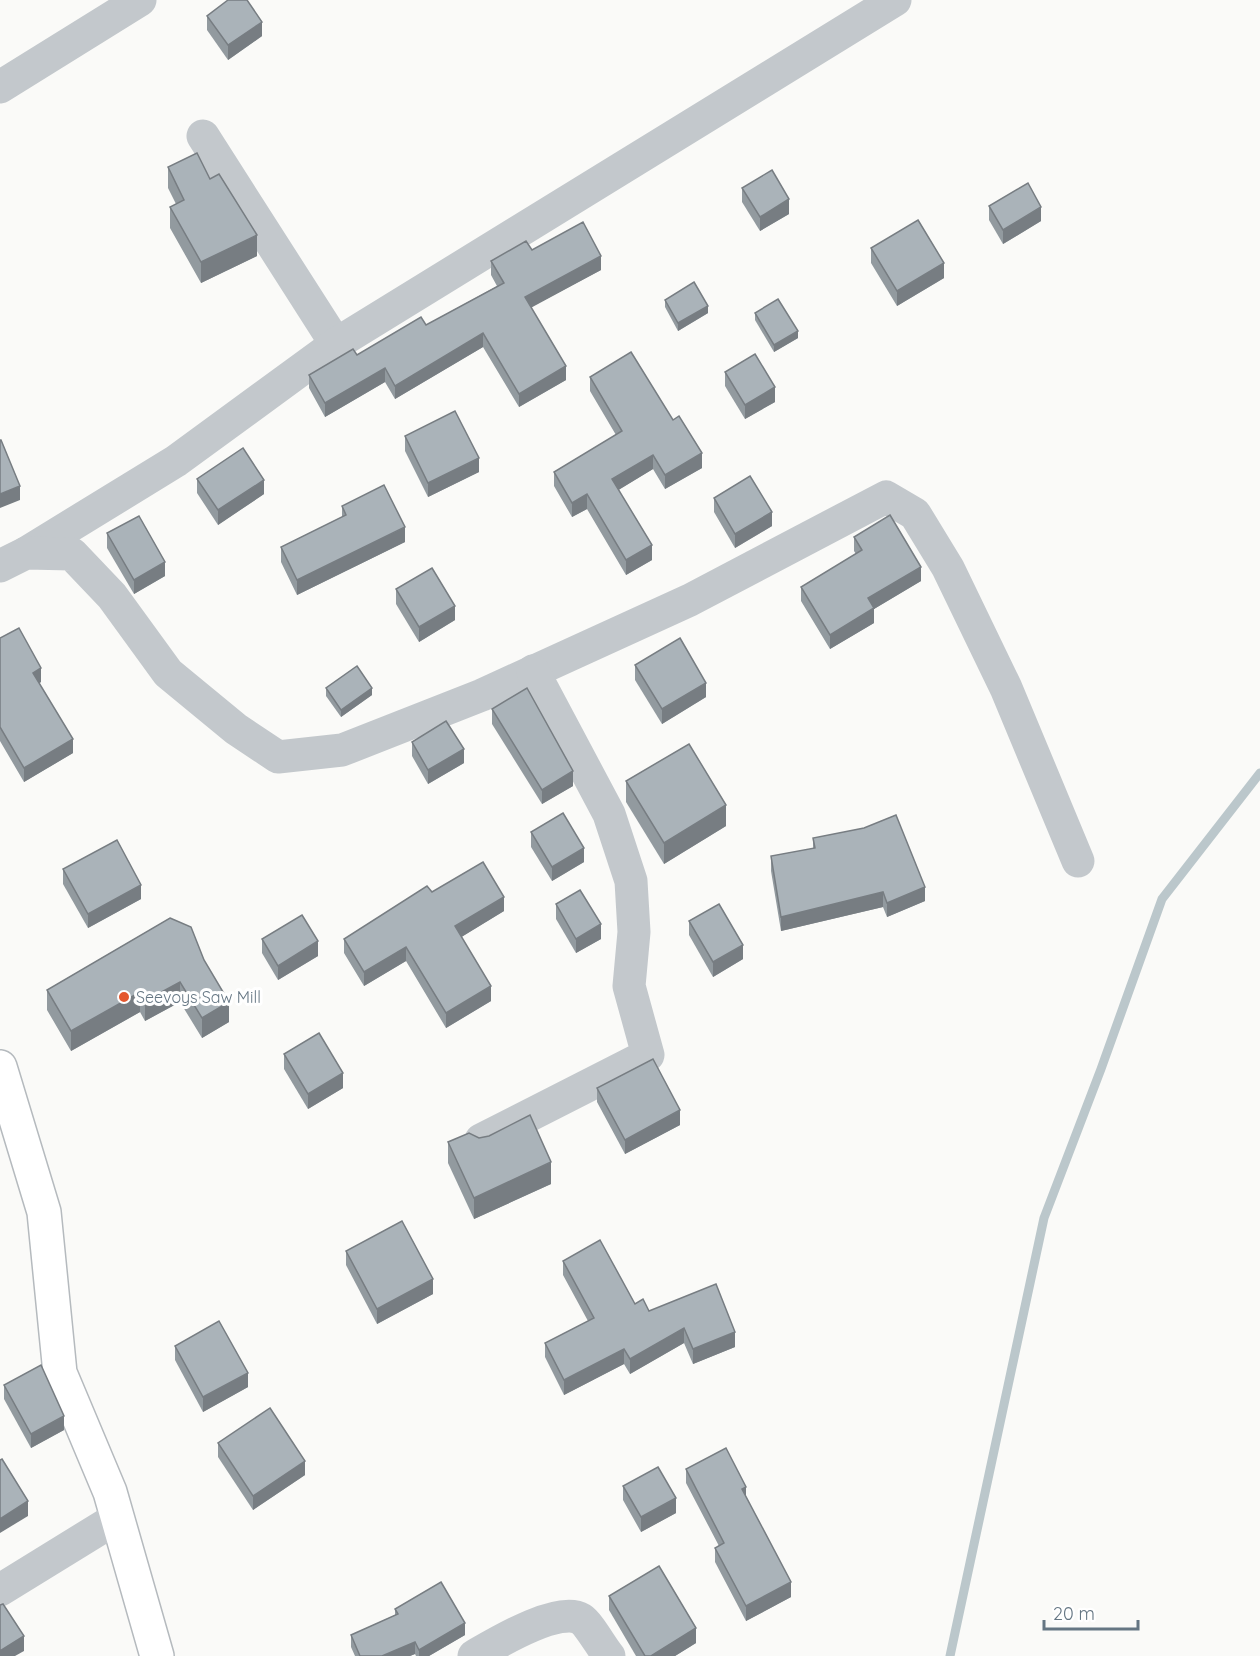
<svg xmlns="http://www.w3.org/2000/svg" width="1260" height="1656" font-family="Quicksand,sans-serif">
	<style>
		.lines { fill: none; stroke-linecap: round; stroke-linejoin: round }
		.stream { stroke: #bbc7cb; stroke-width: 9 }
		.major-casing { stroke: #b5babe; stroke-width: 36 }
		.minor { stroke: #c3c8cc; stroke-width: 33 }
		.major { stroke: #fff; stroke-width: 33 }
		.wall { fill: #929a9f }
		.shaded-wall { fill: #777d82 }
		.building { fill: #aab3b9; stroke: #777d82; stroke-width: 1.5 }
		.poi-dot { fill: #e4572e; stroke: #fff; stroke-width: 2 }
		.labels { text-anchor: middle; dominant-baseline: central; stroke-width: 6; stroke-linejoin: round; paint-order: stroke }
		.poi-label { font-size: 16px; fill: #657683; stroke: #fff; text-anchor: start }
	</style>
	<rect width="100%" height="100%" fill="#fafaf8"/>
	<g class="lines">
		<polyline class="stream" points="950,1656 1044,1218 1101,1069 1162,899 1260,773"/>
		<defs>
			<polyline id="major" points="0,1067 44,1212 60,1373 110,1492 157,1656"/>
		</defs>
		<use href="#major" class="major-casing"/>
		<g class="minor">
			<polyline points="0,87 140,0"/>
			<polyline points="203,136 336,344"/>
			<polyline points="26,553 176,461 336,344 895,0"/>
			<polyline points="0,566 26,553 72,554 112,596 168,673 236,729 278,757 342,750 482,695 690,600 886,497 915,514 948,568 1006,688 1078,861"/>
			<polyline points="481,1140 648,1055 629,986 634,932 631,881 609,814 533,671"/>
			<polyline points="0,1590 117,1518"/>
			<path d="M474,1656C495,1644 559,1605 581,1619C589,1624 602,1648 609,1656"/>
		</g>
		<use href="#major" class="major"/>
	</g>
	<g class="wall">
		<polygon points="207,16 262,36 228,60 207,30"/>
		<polygon points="168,167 210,179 257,256 201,283 170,228 170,207 176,204 168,188"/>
		<polygon points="742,188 789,214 760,231 742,202"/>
		<polygon points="989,206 1041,221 1003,244 989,220"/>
		<polygon points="871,248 944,278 897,306 871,263"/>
		<polygon points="532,250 601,270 531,307 566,380 519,407 483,347 395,399 385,382 325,417 309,388 309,375 426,325 497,286 491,275 491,261"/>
		<polygon points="665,300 708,313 678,331 665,307"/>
		<polygon points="755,313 798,338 774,352 755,320"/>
		<polygon points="725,372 775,402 745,419 725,386"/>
		<polygon points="590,377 702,468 665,489 653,469 618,490 652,560 626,575 587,509 572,517 554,486 554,472 616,435 590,391"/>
		<polygon points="405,436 479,472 428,497 405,451"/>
		<polygon points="197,479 264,494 218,525 197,493"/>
		<polygon points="714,498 772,526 735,548 714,512"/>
		<polygon points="342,506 405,542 297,595 281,562 281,547 342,517"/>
		<polygon points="107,533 165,576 134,594 107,548"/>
		<polygon points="854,537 921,581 874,609 874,623 830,649 801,601 801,587 856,554 854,551"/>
		<polygon points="396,589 455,620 419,642 396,604"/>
		<polygon points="0,638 41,682 39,683 73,753 24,782 0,741"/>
		<polygon points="635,665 706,697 662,724 635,680"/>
		<polygon points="326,688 372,695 341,717 326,696"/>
		<polygon points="492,709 573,786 542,804 492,724"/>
		<polygon points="412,742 464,763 428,784 412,756"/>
		<polygon points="626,781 726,826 664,864 626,802"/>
		<polygon points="531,832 584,862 552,881 531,847"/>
		<polygon points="813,838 925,901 887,917 883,907 781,931 771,871 771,856 813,849"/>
		<polygon points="63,869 141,899 88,928 63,884"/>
		<polygon points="432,892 504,911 461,937 491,1001 446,1028 406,961 364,986 344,953 344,939"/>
		<polygon points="556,904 601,939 576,953 556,919"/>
		<polygon points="170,918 229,1022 202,1038 180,1002 145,1021 140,1012 71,1051 47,1010 47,990"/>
		<polygon points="689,921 743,959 713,977 689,935"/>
		<polygon points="262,939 318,956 278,980 262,953"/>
		<polygon points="284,1054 343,1088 308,1109 284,1069"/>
		<polygon points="597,1088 680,1125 625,1154 597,1102"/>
		<polygon points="448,1142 551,1184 474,1219 448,1163"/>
		<polygon points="346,1251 433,1294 377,1324 346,1265"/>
		<polygon points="563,1261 635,1304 649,1311 735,1347 693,1364 684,1343 630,1374 624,1364 564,1395 545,1357 545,1343 588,1321 563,1275"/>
		<polygon points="175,1346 248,1387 203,1412 175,1360"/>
		<polygon points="4,1385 64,1430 31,1448 4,1399"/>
		<polygon points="218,1443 305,1475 253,1510 218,1457"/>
		<polygon points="686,1469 746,1497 791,1597 746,1621 715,1562 715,1548 719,1546 686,1483"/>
		<polygon points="623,1486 676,1513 641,1532 623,1500"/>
		<polygon points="609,1596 696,1643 675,1656 636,1656 609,1610"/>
		<polygon points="395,1609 465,1635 429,1656 416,1656 415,1654 410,1656 355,1656 351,1647 351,1635 395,1615"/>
	</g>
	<g class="shaded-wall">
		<polygon points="262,22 262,36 228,60 228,45"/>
		<polygon points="789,199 789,214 760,231 760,217"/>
		<polygon points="1041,207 1041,221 1003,244 1003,230"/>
		<polygon points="257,235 257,256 201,283 201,262"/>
		<polygon points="601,256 601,270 525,311 525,297"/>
		<polygon points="944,263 944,278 897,306 897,291"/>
		<polygon points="708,306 708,313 678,331 678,323"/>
		<polygon points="798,331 798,338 774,352 774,345"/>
		<polygon points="483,333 483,347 395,399 395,386"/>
		<polygon points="566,366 566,380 519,407 519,394"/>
		<polygon points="385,368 385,382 325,417 325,403"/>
		<polygon points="775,387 775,402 745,419 745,405"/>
		<polygon points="702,453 702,468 665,489 665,475"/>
		<polygon points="653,455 653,469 612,494 612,479"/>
		<polygon points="479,458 479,472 428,497 428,483"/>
		<polygon points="264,480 264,494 218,525 218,510"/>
		<polygon points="20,486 20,500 0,508 0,494"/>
		<polygon points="587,494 587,509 572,517 572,503"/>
		<polygon points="772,512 772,526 735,548 735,534"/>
		<polygon points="405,527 405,542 297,595 297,580"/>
		<polygon points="652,545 652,560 626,575 626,560"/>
		<polygon points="165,562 165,576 134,594 134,580"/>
		<polygon points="921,567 921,581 874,609 874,623 830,649 830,635 868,598"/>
		<polygon points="455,606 455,620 419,642 419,627"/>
		<polygon points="41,668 41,682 33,687 33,673"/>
		<polygon points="706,683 706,697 662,724 662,709"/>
		<polygon points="372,688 372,695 341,717 341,710"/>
		<polygon points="73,739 73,753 24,782 24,768"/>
		<polygon points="464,749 464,763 428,784 428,770"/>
		<polygon points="573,771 573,786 542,804 542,790"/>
		<polygon points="726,805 726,826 664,864 664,843"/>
		<polygon points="584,848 584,862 552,881 552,867"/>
		<polygon points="141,885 141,899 88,928 88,914"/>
		<polygon points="925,887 925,901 887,917 887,903"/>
		<polygon points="883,892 883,907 781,931 781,917"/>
		<polygon points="504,897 504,911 455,941 455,926"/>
		<polygon points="601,924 601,939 576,953 576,939"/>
		<polygon points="318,941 318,956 278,980 278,966"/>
		<polygon points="743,945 743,959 713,977 713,962"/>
		<polygon points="406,947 406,961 364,986 364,972"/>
		<polygon points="180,982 180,1002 145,1021 145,1001"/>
		<polygon points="491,986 491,1001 446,1028 446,1013"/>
		<polygon points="140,992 140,1012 71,1051 71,1031"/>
		<polygon points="229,1002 229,1022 202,1038 202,1018"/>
		<polygon points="343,1073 343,1088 308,1109 308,1094"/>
		<polygon points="680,1110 680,1125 625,1154 625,1140"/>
		<polygon points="551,1162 551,1184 474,1219 474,1198"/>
		<polygon points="433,1279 433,1294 377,1324 377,1309"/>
		<polygon points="684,1328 684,1343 630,1374 630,1359"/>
		<polygon points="735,1332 735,1347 693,1364 693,1349"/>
		<polygon points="624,1349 624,1364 564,1395 564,1380"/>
		<polygon points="248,1373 248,1387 203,1412 203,1397"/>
		<polygon points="64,1416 64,1430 31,1448 31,1434"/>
		<polygon points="305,1461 305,1475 253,1510 253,1496"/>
		<polygon points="746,1487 746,1501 742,1489"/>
		<polygon points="676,1498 676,1513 641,1532 641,1517"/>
		<polygon points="28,1501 28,1516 0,1533 0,1519"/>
		<polygon points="791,1582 791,1597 746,1621 746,1606"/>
		<polygon points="465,1623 465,1635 429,1656 419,1656 419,1650"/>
		<polygon points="696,1628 696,1643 675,1656 651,1656"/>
		<polygon points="24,1636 24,1651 15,1656 0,1656 0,1651"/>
		<polygon points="415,1642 415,1654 410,1656 382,1656"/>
	</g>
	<g class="building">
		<polygon points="228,0 247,0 262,22 228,45 207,16"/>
		<polygon points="197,153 210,179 219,174 257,235 201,262 170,207 184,200 168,167"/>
		<polygon points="772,170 789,199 760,217 742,188"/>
		<polygon points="1028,183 1041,207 1003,230 989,206"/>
		<polygon points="918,220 944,263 897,291 871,248"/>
		<polygon points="583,222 601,256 525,297 566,366 519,394 483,333 395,386 385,368 325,403 309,375 353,349 357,355 421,317 426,325 504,283 491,261 526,241 532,250"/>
		<polygon points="694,282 708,306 678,323 665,300"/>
		<polygon points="778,299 798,331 774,345 755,313"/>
		<polygon points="631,352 673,420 679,416 702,453 665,475 653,455 612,479 652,545 626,560 587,494 572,503 554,472 622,431 590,377"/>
		<polygon points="755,354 775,387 745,405 725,372"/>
		<polygon points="455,411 479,458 428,483 405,436"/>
		<polygon points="0,440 1,440 20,486 0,494"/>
		<polygon points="243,448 264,480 218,510 197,479"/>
		<polygon points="750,476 772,512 735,534 714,498"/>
		<polygon points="384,485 405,527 297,580 281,547 346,515 342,506"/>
		<polygon points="890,515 921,567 868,598 874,608 830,635 801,587 862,550 854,537"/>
		<polygon points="139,516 165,562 134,580 107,533"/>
		<polygon points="432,568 455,606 419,627 396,589"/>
		<polygon points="19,628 41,668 33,673 73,739 24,768 0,727 0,638"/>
		<polygon points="680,638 706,683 662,709 635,665"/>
		<polygon points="357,666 372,688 341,710 326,688"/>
		<polygon points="527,688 573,771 542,790 492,709"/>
		<polygon points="446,721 464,749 428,770 412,742"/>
		<polygon points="689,744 726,805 664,843 626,781"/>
		<polygon points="563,813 584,848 552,867 531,832"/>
		<polygon points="896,815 925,887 887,903 883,892 781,917 771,856 815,848 813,838 864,828"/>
		<polygon points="117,840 141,885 88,914 63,869"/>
		<polygon points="483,862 504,897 455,926 491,986 446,1013 406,947 364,972 344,939 427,886 432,892"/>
		<polygon points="580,890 601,924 576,939 556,904"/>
		<polygon points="719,904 743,945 713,962 689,921"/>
		<polygon points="302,915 318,941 278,966 262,939"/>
		<polygon points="170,918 191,927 204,960 229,1002 202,1018 180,982 145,1001 140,992 71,1031 47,990"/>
		<polygon points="319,1033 343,1073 308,1094 284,1054"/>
		<polygon points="653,1059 680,1110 625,1140 597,1088"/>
		<polygon points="530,1115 551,1162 474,1198 448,1142 469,1133 479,1138 489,1136"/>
		<polygon points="402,1221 433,1279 377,1309 346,1251"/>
		<polygon points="600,1240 635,1304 643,1299 649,1311 716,1284 735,1332 693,1349 684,1328 630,1359 624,1349 564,1380 545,1343 594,1318 563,1261"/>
		<polygon points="219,1321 248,1373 203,1397 175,1346"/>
		<polygon points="41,1365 64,1416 31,1434 4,1385"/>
		<polygon points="270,1408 305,1461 253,1496 218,1443"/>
		<polygon points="726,1448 746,1487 742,1489 791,1582 746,1606 715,1548 724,1543 686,1469"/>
		<polygon points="2,1459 28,1501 0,1519 0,1460"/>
		<polygon points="658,1467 676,1498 641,1517 623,1486"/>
		<polygon points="659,1566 696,1628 651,1656 645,1656 609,1596"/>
		<polygon points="441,1582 465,1623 419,1650 415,1642 382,1656 360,1656 351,1635 398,1614 395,1609"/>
		<polygon points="3,1604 24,1636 0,1651 0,1605"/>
	</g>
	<circle class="poi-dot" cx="124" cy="997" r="6"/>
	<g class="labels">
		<g class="poi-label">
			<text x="136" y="997">Seevoys Saw Mill</text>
		</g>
	</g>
	<path d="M1044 1620v9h94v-9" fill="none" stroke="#657683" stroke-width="3"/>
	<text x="1053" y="1620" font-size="18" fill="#657683" stroke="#ffffff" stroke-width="4.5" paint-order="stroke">20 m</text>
</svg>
